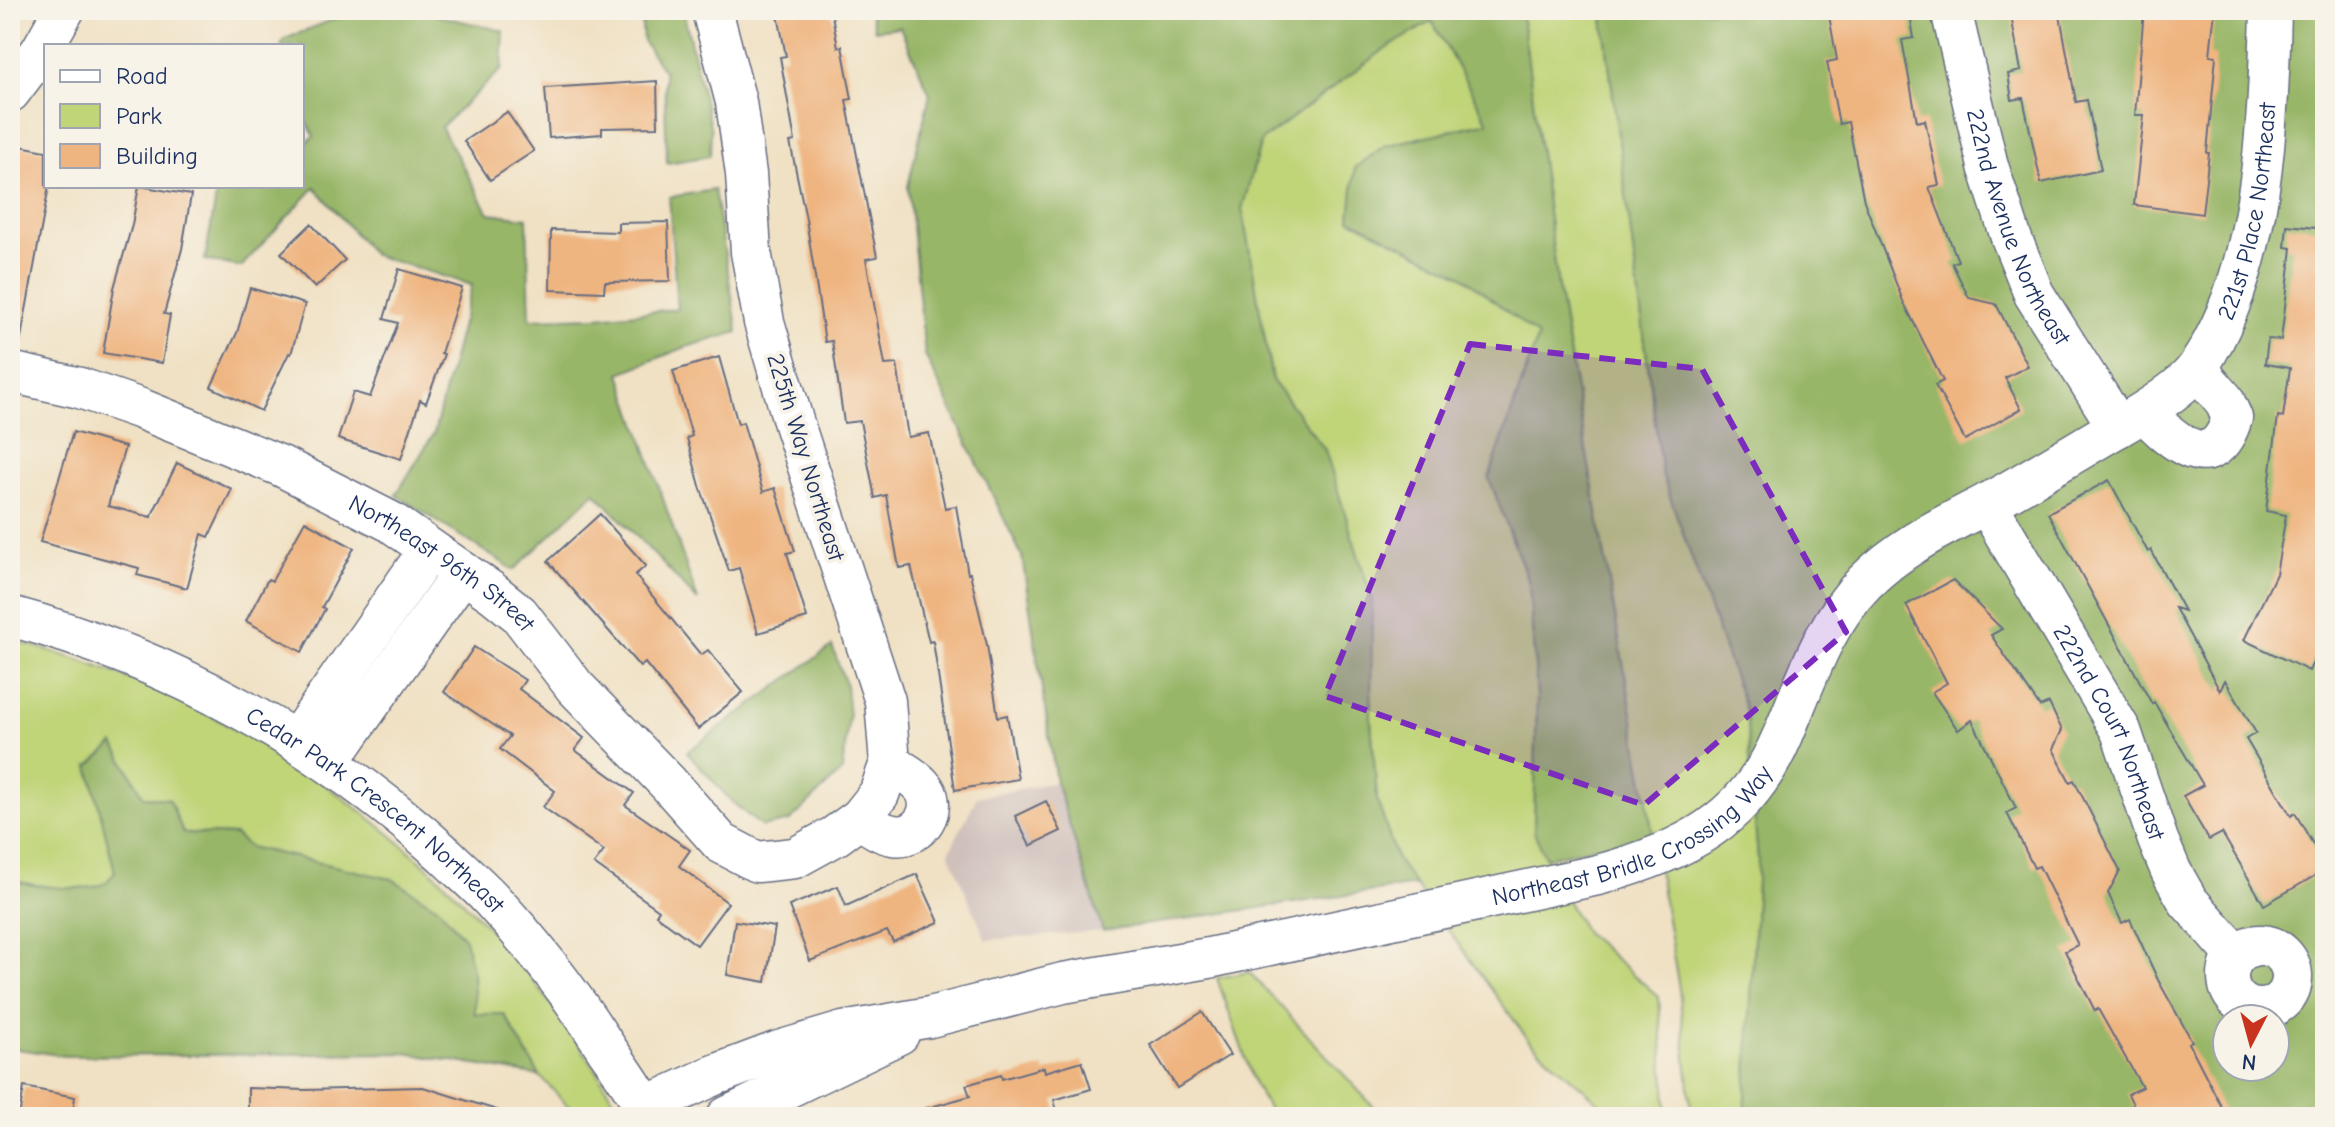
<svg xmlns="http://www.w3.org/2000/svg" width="2335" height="1127" font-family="'Comic Neue',sans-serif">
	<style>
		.industrial { fill: #cfc0bb }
		.green { fill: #c0d478; stroke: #6e826b; stroke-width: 2 }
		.forest { fill: #98b668; stroke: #5a7263; stroke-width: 2; fill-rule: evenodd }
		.building { fill: #efb581 }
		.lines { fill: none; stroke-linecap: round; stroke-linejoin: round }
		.minor-casing { stroke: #666d82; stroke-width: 43 }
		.minor { stroke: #fff; stroke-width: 40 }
		.marked { fill: #7b2cbf; fill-opacity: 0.2; stroke: #7b2cbf; stroke-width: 6; stroke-dasharray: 16 10; stroke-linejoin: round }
		.labels { text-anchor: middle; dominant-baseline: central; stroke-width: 8; stroke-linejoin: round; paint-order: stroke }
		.street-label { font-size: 24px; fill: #1b2f5e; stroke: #f7f3e8 }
	</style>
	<rect width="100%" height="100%" fill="#f7f3e8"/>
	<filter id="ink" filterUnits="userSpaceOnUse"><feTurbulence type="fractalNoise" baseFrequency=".0125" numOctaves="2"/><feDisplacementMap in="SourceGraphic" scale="16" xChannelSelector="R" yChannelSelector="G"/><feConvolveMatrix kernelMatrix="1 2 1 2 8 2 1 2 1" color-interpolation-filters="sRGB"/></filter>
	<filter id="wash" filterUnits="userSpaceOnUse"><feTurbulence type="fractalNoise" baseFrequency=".006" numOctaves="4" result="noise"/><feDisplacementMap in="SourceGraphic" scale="32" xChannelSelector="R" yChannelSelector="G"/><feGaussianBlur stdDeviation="1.8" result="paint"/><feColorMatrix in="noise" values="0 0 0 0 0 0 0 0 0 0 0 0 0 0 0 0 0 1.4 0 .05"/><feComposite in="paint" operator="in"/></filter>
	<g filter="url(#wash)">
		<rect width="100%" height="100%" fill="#f0e1c4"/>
		<polygon class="industrial" points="1056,782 1103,931 986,940 949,852 977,797"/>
		<g class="green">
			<polygon points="1521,10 1602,10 1662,474 1746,711 1758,860 1745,1117 1692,1117 1679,989 1558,287"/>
			<polygon points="1432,21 1488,122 1384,146 1350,219 1463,276 1538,336 1489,478 1529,583 1537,695 1534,832 1558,884 1585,932 1659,997 1667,1117 1616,1117 1530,1042 1397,860 1377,800 1371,720 1325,450 1272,380 1242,209 1261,141 1382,51"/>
			<path d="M10,640C244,699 455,851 586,1055C600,1075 611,1096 624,1117H578L540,1076L504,1014H475L473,974L312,861L249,847L235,835L182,833L169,799L144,797L89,766L115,871C112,875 110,879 107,882C89,894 30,886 10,879Z"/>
			<polygon points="1249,972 1383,1117 1273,1117 1255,1085 1217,978"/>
		</g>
		<g class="forest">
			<polygon points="356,10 414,10 504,31 502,69 441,127 489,213 527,218 530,319 597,317 677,309 669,197 714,190 738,332 686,347 620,373 698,601 595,492 514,570 396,495 434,433 472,285 373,255 315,187 241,267 205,260 218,186 246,190 250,186 302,186 302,146 314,136 302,111 302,46 281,46 285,39"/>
			<polygon points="641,10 683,10 711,130 710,156 667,163 664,71 643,41"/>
			<polygon points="869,10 1521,10 1558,287 1653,835 1546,858 1534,832 1537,695 1529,583 1489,478 1538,336 1463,276 1350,219 1355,168 1384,146 1488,122 1432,21 1382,51 1261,141 1242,209 1272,380 1325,450 1372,599 1371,720 1377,800 1397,860 1415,885 1103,931 1056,782 1022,556 925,355 908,186 930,94 900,27 875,30"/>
			<path d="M1602,10H2325V1117H1745L1758,860L1746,711L1662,474ZM2227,1019H2275V1067H2227Z"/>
			<polygon points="832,646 846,685 849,716 842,771 790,821 762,827 732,802 687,752"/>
			<path d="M114,744L144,797L169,799L183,833L235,835L249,847L392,879L439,908L465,939L473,974L475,1014H504L540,1076L406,1053L65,1056L10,1048V879C29,886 89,894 106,882C110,879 112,875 115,872L89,766Z"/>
		</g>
		<g id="blocks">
			<g class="building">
				<polygon points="777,10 831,10 838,47 842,46 852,99 846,100 877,257 866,259 885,365 897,364 908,437 929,433 945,508 956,506 968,574 970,573 987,645 998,717 1007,715 1018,779 955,790 933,641 929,642 911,566 899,568 886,495 875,498 860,421 844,423 832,341 825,342 806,219 790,142 795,141 780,57 786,56"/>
				<polygon points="1828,10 1884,10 1885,14 1909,10 1914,38 1902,40 1917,122 1925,120 1939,185 1929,187 1958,261 1952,263 1969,298 1996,304 2028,366 2005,378 2021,409 1965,440 1935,385 1943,381 1903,301 1864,201 1848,122 1839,124 1827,62 1837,60"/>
				<polygon points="2010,10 2059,10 2076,102 2087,100 2101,170 2041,183 2023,98 2012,100 2008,74 2021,71"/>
				<polygon points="2144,10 2215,10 2210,55 2216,56 2207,153 2209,153 2202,214 2134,205 2144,115 2135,115"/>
				<polygon points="657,81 658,127 602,128 602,134 549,138 545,88"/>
				<polygon points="507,112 534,151 490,180 464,141"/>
				<polygon points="10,144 46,151 46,186 49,186 20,343 10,342"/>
				<polygon points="139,186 191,195 182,249 164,314 170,315 162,363 103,353 114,288 132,225"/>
				<polygon points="668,222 670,281 605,282 604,292 550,290 551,230 618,232 618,223"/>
				<polygon points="311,224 345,260 315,288 281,253"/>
				<polygon points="2287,225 2325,229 2325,636 2309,671 2244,640 2276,574 2286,515 2266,511 2278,416 2283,417 2290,368 2265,364 2268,339 2281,340 2292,248 2285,247"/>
				<polygon points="399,269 462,288 441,353 444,354 426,403 420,400 401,459 338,439 353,392 370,397 398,323 384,319"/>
				<polygon points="250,288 305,304 291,354 289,353 261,411 211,387 237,333"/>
				<polygon points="719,357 738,424 743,422 763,492 775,488 795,551 787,553 807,618 758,633 739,568 729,571 700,486 687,438 692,436 673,371"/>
				<polygon points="73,432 125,447 108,506 151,517 177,463 232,489 209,537 202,534 187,588 137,575 139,568 40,542"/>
				<polygon points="2109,480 2148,552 2151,550 2184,611 2175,608 2220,691 2225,680 2256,733 2246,739 2291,816 2295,813 2325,865 2325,870 2264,905 2222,833 2209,840 2183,796 2203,785 2154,702 2152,704 2048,513"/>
				<polygon points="600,514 646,566 635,575 701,655 708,650 743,692 698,729 645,663 640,667 548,561"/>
				<polygon points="305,521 354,548 322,607 325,609 302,652 246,621 268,579 272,581"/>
				<polygon points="1953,580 2002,629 1991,635 2040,707 2049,703 2062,730 2053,749 2070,782 2074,780 2120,871 2108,893 2122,923 2130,919 2158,980 2192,1041 2189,1043 2227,1117 2139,1117 2128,1094 2142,1087 2098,1009 2095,1011 2065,951 2078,945 2039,866 2034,868 2007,813 2016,808 1972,720 1958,730 1932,692 1947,683 1906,605"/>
				<polygon points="474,647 525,680 519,689 584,738 575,750 634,793 625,805 690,850 679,866 728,903 697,945 656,915 659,910 594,864 604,851 543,807 555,791 500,749 510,736 444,692"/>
				<polygon points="1046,801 1061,831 1030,846 1015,816"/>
				<polygon points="917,874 939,922 893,942 887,931 810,961 789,906 838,886 846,906"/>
				<polygon points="735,921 775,927 766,982 727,975"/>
				<polygon points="1202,1012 1230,1055 1177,1088 1150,1045"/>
				<polygon points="1082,1061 1091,1089 1054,1100 1057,1111 1038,1117 921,1117 920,1110 970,1096 966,1085 1001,1075 1002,1079 1044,1067 1045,1072"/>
				<polygon points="24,1087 75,1097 72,1117 19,1117"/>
				<polygon points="423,1087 503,1112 502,1117 248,1117 248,1088 305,1090"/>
			</g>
		</g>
	</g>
	<g filter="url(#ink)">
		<use href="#blocks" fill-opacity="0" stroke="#666d82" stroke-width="2"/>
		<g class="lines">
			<defs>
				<g id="minor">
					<path id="s1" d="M1951,10L1988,166L2011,237L2034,294L2118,427"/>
					<polyline points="10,92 41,51 64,10"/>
					<path id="s2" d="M10,372L80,388L141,409L281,466L391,522L493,593L519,614L575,687L668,783L721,843L757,862L795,858L835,836L860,818L879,794L890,763L885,701L794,424L764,322L751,252L746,174L736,102L712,10"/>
					<path d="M2144,412C2172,440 2213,480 2232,418L2224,400L2197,369"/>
					<path id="s3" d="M1987,504L2121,731L2158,840L2171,871L2188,901L2236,955"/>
					<path id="s4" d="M10,616C172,659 322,743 446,856C460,870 476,883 490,898C534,945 573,996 608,1051C623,1072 638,1094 651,1117"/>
					<polyline points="296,741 429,550"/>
					<polyline points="329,762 463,572"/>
					<path d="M860,818C870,825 880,833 893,835C920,840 941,806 921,785C913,776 900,770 890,763"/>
					<circle cx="2260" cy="977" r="32"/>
					<path id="s5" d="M645,1107L715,1075L779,1051L843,1032L930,1017L1063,983L1209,958L1598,875C1683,852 1747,821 1783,735C1806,681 1823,625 1865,582C1901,546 1942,527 1986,504C2029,481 2070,455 2111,431C2136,417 2182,390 2198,367C2264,268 2268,124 2271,10"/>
					<polyline points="727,1117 899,1034"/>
				</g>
			</defs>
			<use href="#minor" class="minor-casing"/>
			<use href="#minor" class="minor"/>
		</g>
	</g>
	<path class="marked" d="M1470,344L1702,369L1846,632L1644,805L1325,696Z"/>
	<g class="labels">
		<g class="street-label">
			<text stroke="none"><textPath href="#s5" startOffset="1964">221st Place Northeast</textPath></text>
			<text stroke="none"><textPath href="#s1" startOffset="228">222nd Avenue Northeast</textPath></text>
			<text transform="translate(806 457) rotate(73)">225th Way Northeast</text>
			<text stroke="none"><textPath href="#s2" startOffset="476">Northeast 96th Street</textPath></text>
			<text stroke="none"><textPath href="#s3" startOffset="260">222nd Court Northeast</textPath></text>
			<text stroke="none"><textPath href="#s4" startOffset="418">Cedar Park Crescent Northeast</textPath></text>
			<text stroke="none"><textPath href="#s5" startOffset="1032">Northeast Bridle Crossing Way</textPath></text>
		</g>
	</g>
	<rect width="2335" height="1127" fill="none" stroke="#f7f3e8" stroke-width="40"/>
	<rect x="44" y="44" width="260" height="144" fill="#f7f3e8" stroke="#9fa5b1" stroke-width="2"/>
	<rect x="60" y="70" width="40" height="12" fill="#ffffff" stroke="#9fa5b1" stroke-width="2"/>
	<text x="116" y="84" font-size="24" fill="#1b2f5e">Road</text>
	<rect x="60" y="104" width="40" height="24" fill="#c0d478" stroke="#9fa5b1" stroke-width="2"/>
	<text x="116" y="124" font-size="24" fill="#1b2f5e">Park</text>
	<rect x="60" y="144" width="40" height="24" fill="#efb581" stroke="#9fa5b1" stroke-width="2"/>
	<text x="116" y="164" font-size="24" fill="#1b2f5e">Building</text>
	<g transform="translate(2251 1043) rotate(186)"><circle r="38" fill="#f7f3e8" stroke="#9fa5b1" stroke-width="2"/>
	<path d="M0-6L14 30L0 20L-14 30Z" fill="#c8321e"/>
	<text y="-12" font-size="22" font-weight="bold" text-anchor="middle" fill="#1b2f5e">N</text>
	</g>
</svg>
